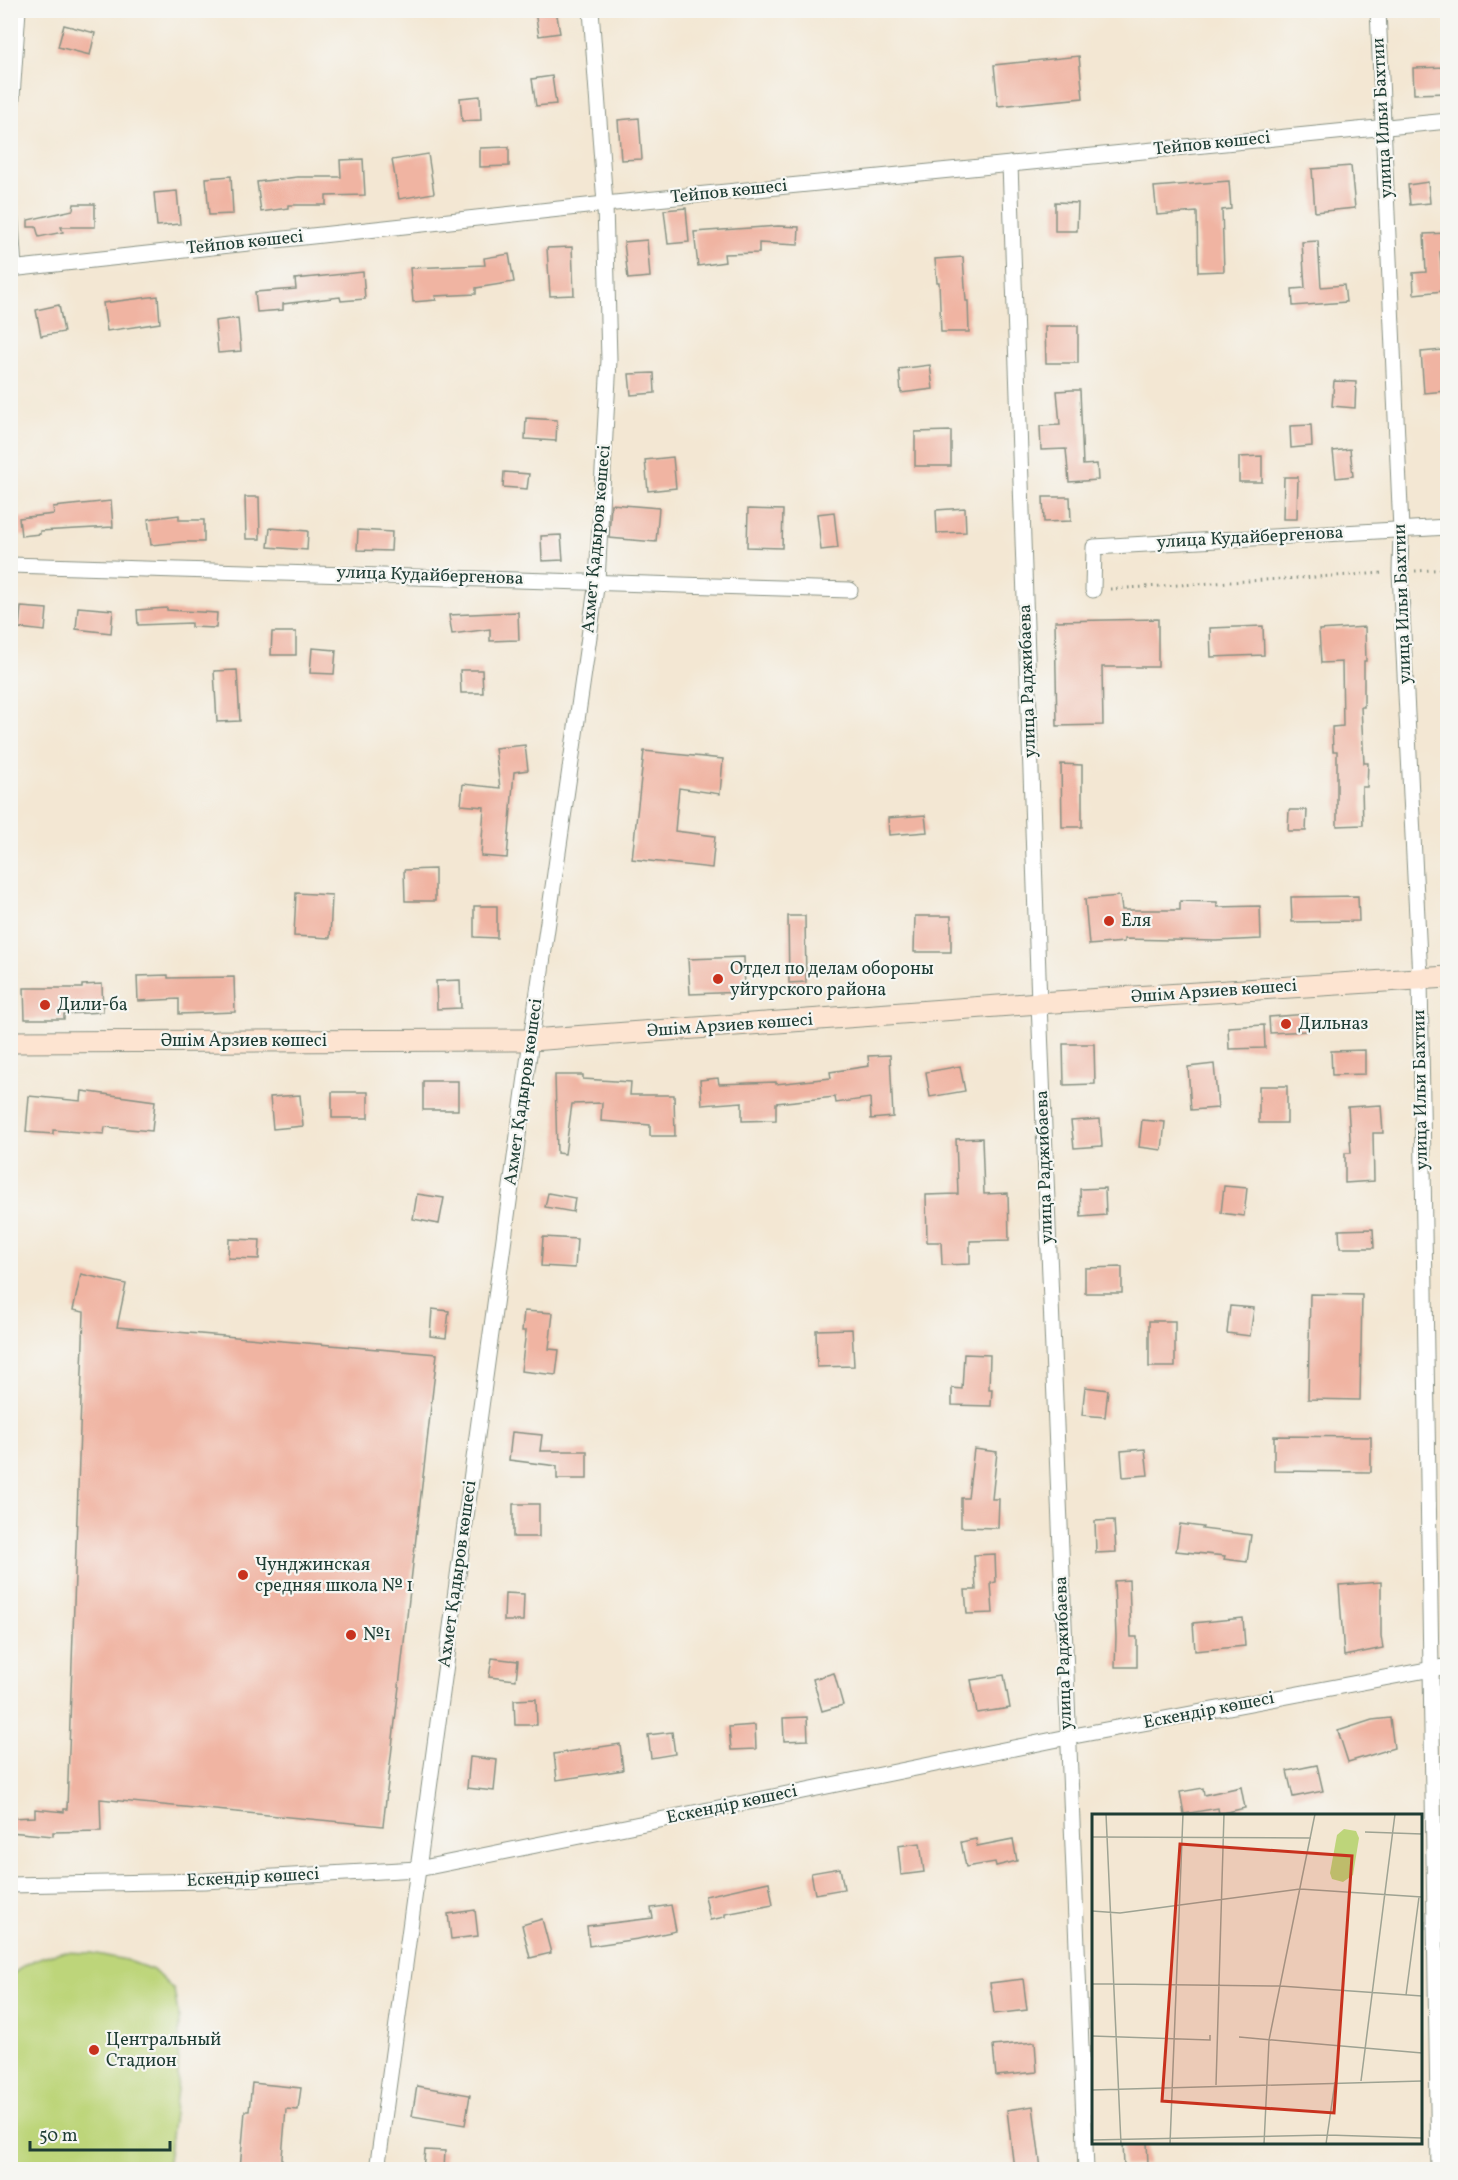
<svg xmlns="http://www.w3.org/2000/svg" width="1458" height="2180" font-family="Vollkorn,serif">
	<style>
		.green { fill: #bdd57a; stroke: #6e8957; stroke-width: 1.5 }
		.building { fill: #f0b4a2 }
		.lines { fill: none; stroke-linecap: round; stroke-linejoin: round }
		.street-casing { stroke: #899284; stroke-width: 17 }
		.secondary-casing { stroke: #899284; stroke-width: 23 }
		.path { stroke: #899284; stroke-width: 3; stroke-dasharray: 1.5 4.5; stroke-linecap: butt }
		.street { stroke: #fff; stroke-width: 15 }
		.secondary { stroke: #fde4d1; stroke-width: 21 }
		.poi-dot { fill: #c8321e; stroke: #f6f6f2; stroke-width: 2 }
		.labels { text-anchor: middle; dominant-baseline: central; stroke-width: 4.5; stroke-linejoin: round; paint-order: stroke }
		.street-label { font-size: 18px; fill: #1f3d34; stroke: #f6f6f2 }
		.poi-label { font-size: 18px; fill: #1f3d34; stroke: #f6f6f2; text-anchor: start }
		.inset-road { fill: none; stroke: #9ea393; stroke-width: 1.5 }
		.view { fill: #c8321e; fill-opacity: 0.15; stroke: #c8321e; stroke-width: 3 }
		.inset-edge { fill: none; stroke: #1f3d34; stroke-width: 3 }
	</style>
	<rect width="100%" height="100%" fill="#f6f6f2"/>
	<filter id="ink" filterUnits="userSpaceOnUse"><feTurbulence type="fractalNoise" baseFrequency=".0167" numOctaves="2"/><feDisplacementMap in="SourceGraphic" scale="12" xChannelSelector="R" yChannelSelector="G"/><feConvolveMatrix kernelMatrix="1 2 1 2 8 2 1 2 1" color-interpolation-filters="sRGB"/></filter>
	<filter id="wash" filterUnits="userSpaceOnUse"><feTurbulence type="fractalNoise" baseFrequency=".008" numOctaves="4" result="noise"/><feDisplacementMap in="SourceGraphic" scale="24" xChannelSelector="R" yChannelSelector="G"/><feGaussianBlur stdDeviation="1.35" result="paint"/><feColorMatrix in="noise" values="0 0 0 0 0 0 0 0 0 0 0 0 0 0 0 0 0 1.4 0 .05"/><feComposite in="paint" operator="in"/></filter>
	<g filter="url(#wash)">
		<rect width="100%" height="100%" fill="#f3e7d3"/>
		<path class="green" d="M61,1952L92,1953L126,1960L153,1970L174,1990L179,2019L178,2081L167,2169H11V1976C26,1962 41,1956 61,1952Z"/>
		<g id="blocks">
			<g class="building">
				<polygon points="556,10 560,33 539,36 535,12"/>
				<polygon points="64,25 95,33 90,55 58,47"/>
				<polygon points="1079,56 1083,98 998,106 994,65"/>
				<polygon points="1448,67 1448,93 1414,94 1413,68"/>
				<polygon points="552,76 556,104 536,106 532,79"/>
				<polygon points="480,96 481,120 462,121 460,98"/>
				<polygon points="639,118 642,159 621,160 618,120"/>
				<polygon points="509,147 509,166 480,167 480,148"/>
				<polygon points="428,154 434,193 399,199 392,160"/>
				<polygon points="363,159 365,195 326,196 326,205 288,205 288,208 261,212 257,182 297,177 341,177 340,160"/>
				<polygon points="1351,166 1355,208 1315,212 1312,169"/>
				<polygon points="231,176 233,214 209,215 206,178"/>
				<polygon points="1229,181 1231,209 1222,210 1224,271 1198,272 1197,212 1157,215 1154,187"/>
				<polygon points="1428,182 1430,203 1410,205 1408,185"/>
				<polygon points="177,191 180,224 157,226 154,193"/>
				<polygon points="1055,202 1078,203 1077,231 1055,231"/>
				<polygon points="74,204 95,204 95,227 61,227 63,232 39,237 36,227 28,227 28,220 73,210"/>
				<polygon points="686,208 689,242 668,244 664,210"/>
				<polygon points="778,226 799,227 798,245 759,243 759,253 724,254 725,262 698,266 694,232"/>
				<polygon points="1448,233 1448,251 1440,252 1443,291 1414,294 1413,273 1426,272 1424,234"/>
				<polygon points="647,240 650,277 628,279 624,242"/>
				<polygon points="1318,241 1321,287 1344,285 1346,302 1293,306 1292,289 1305,288 1302,242"/>
				<polygon points="572,247 574,295 550,296 547,248"/>
				<polygon points="509,254 514,282 476,288 476,294 435,296 436,300 413,302 410,268 485,265 484,258"/>
				<polygon points="963,257 966,301 968,301 969,332 941,332 939,282 937,282 935,259"/>
				<polygon points="363,272 365,299 341,301 340,297 283,304 283,310 257,312 255,292 296,289 295,279"/>
				<polygon points="158,296 160,323 107,331 103,303"/>
				<polygon points="59,305 64,332 41,336 36,310"/>
				<polygon points="238,318 241,351 218,353 215,321"/>
				<polygon points="1045,326 1078,326 1078,363 1046,363"/>
				<polygon points="1443,350 1446,391 1424,393 1421,352"/>
				<polygon points="930,365 933,389 901,393 899,369"/>
				<polygon points="654,373 655,393 631,395 629,374"/>
				<polygon points="1334,381 1356,382 1355,408 1332,406"/>
				<polygon points="1072,390 1080,390 1083,465 1097,464 1098,480 1069,482 1066,449 1041,450 1040,426 1060,425 1057,391"/>
				<polygon points="526,418 557,420 556,441 525,439"/>
				<polygon points="1311,425 1312,446 1291,448 1290,426"/>
				<polygon points="951,431 951,466 915,466 915,432"/>
				<polygon points="1350,449 1353,476 1336,478 1333,451"/>
				<polygon points="1262,456 1262,482 1239,482 1239,457"/>
				<polygon points="673,457 676,488 648,491 645,460"/>
				<polygon points="504,472 529,474 527,489 503,487"/>
				<polygon points="1284,477 1298,477 1297,519 1283,519"/>
				<polygon points="245,497 259,497 260,539 246,539"/>
				<polygon points="1043,497 1070,497 1071,521 1044,522"/>
				<polygon points="111,501 113,527 40,531 40,534 21,536 19,518 54,514 53,507"/>
				<polygon points="611,504 659,508 656,542 609,538"/>
				<polygon points="965,508 966,532 937,533 936,510"/>
				<polygon points="748,509 783,510 782,548 747,547"/>
				<polygon points="834,512 838,548 821,550 817,514"/>
				<polygon points="179,515 179,520 204,520 204,542 182,542 151,545 148,519"/>
				<polygon points="270,528 308,531 307,550 268,547"/>
				<polygon points="358,530 392,532 391,551 357,550"/>
				<polygon points="561,535 563,560 542,561 541,536"/>
				<polygon points="21,607 47,609 45,631 19,628"/>
				<polygon points="78,607 113,610 111,633 76,629"/>
				<polygon points="167,608 167,610 217,613 216,628 191,627 191,623 138,625 137,610"/>
				<polygon points="518,612 519,640 490,641 490,629 452,634 449,615"/>
				<polygon points="1158,619 1158,667 1102,667 1103,725 1057,726 1055,621"/>
				<polygon points="1263,626 1264,655 1211,657 1210,628"/>
				<polygon points="1365,627 1366,661 1364,661 1364,707 1361,707 1364,763 1368,763 1367,787 1362,787 1363,825 1337,826 1337,751 1333,751 1332,727 1343,726 1342,662 1321,663 1319,630"/>
				<polygon points="272,632 296,632 296,655 271,655"/>
				<polygon points="312,648 336,650 334,674 310,673"/>
				<polygon points="237,670 240,721 217,722 214,671"/>
				<polygon points="460,670 482,670 483,693 461,693"/>
				<polygon points="525,745 528,770 514,772 507,858 481,856 484,807 461,805 463,784 500,788 495,748"/>
				<polygon points="644,751 723,759 720,794 679,788 675,831 715,836 712,868 632,859"/>
				<polygon points="1061,764 1082,765 1082,827 1062,827"/>
				<polygon points="1289,810 1307,810 1306,831 1288,831"/>
				<polygon points="925,815 927,832 889,835 888,818"/>
				<polygon points="435,869 435,901 405,901 404,870"/>
				<polygon points="296,893 332,895 330,938 294,936"/>
				<polygon points="1120,896 1122,910 1180,910 1180,901 1217,902 1217,907 1260,906 1261,939 1216,941 1124,939 1124,942 1089,945 1085,899"/>
				<polygon points="1358,896 1359,921 1292,922 1291,897"/>
				<polygon points="474,906 497,906 497,938 474,937"/>
				<polygon points="788,916 805,916 806,982 789,983"/>
				<polygon points="915,916 951,916 951,952 914,952"/>
				<polygon points="744,957 745,992 690,994 688,959"/>
				<polygon points="168,975 168,978 234,977 235,1012 179,1014 179,999 138,1001 137,976"/>
				<polygon points="460,980 461,1008 437,1009 436,981"/>
				<polygon points="102,984 103,1012 64,1014 64,1019 25,1019 24,988 82,988 82,985"/>
				<polygon points="1308,1014 1309,1031 1270,1033 1269,1017"/>
				<polygon points="1264,1025 1265,1048 1229,1049 1228,1027"/>
				<polygon points="1063,1044 1094,1044 1095,1084 1064,1085"/>
				<polygon points="1365,1050 1365,1074 1332,1075 1331,1051"/>
				<polygon points="890,1055 893,1117 871,1119 870,1098 836,1103 835,1097 776,1103 776,1120 742,1121 742,1102 702,1105 700,1080 718,1078 719,1084 776,1082 776,1084 831,1078 830,1072 869,1066 868,1056"/>
				<polygon points="1214,1064 1218,1108 1191,1110 1188,1067"/>
				<polygon points="960,1066 965,1091 930,1097 926,1072"/>
				<polygon points="555,1075 583,1075 583,1079 631,1082 630,1095 674,1095 675,1136 650,1136 650,1125 601,1121 602,1103 572,1104 565,1154 557,1153"/>
				<rect x="423" y="1081" width="35" height="29"/>
				<rect x="1259" y="1086" width="28" height="37"/>
				<polygon points="82,1091 155,1101 152,1131 105,1127 104,1134 53,1130 53,1134 26,1132 29,1096 81,1101"/>
				<rect x="332" y="1092" width="36" height="26"/>
				<polygon points="300,1095 303,1126 273,1129 270,1097"/>
				<polygon points="1381,1105 1383,1133 1373,1133 1374,1181 1345,1183 1345,1153 1351,1153 1348,1107"/>
				<polygon points="1100,1119 1102,1146 1074,1148 1071,1121"/>
				<polygon points="1142,1120 1165,1122 1162,1150 1139,1147"/>
				<polygon points="982,1138 984,1194 1008,1193 1009,1240 970,1241 970,1264 942,1265 941,1242 927,1242 926,1195 958,1194 956,1139"/>
				<polygon points="1224,1186 1247,1188 1244,1216 1221,1213"/>
				<polygon points="1105,1188 1106,1215 1081,1217 1080,1189"/>
				<polygon points="548,1193 575,1198 573,1212 545,1207"/>
				<polygon points="417,1194 444,1198 439,1224 413,1219"/>
				<polygon points="1373,1229 1374,1248 1340,1248 1339,1230"/>
				<polygon points="543,1237 577,1239 575,1268 541,1266"/>
				<polygon points="229,1239 260,1240 259,1259 228,1258"/>
				<polygon points="1122,1267 1122,1293 1085,1293 1085,1268"/>
				<polygon points="81,1274 126,1284 117,1327 437,1354 383,1826 100,1799 101,1831 53,1832 53,1836 10,1832 10,1818 35,1817 35,1809 64,1812 64,1809 67,1809 84,1312 73,1310"/>
				<polygon points="1310,1294 1362,1295 1360,1400 1308,1399"/>
				<polygon points="1230,1306 1254,1308 1250,1336 1227,1333"/>
				<polygon points="432,1309 449,1311 446,1338 430,1336"/>
				<polygon points="524,1311 553,1313 549,1349 559,1350 556,1375 521,1371 526,1331 522,1331"/>
				<rect x="1149" y="1321" width="26" height="46"/>
				<polygon points="852,1329 854,1366 817,1367 816,1330"/>
				<polygon points="964,1354 990,1355 989,1389 992,1389 991,1406 952,1405 952,1388 962,1389"/>
				<polygon points="1085,1387 1108,1390 1105,1417 1082,1415"/>
				<polygon points="512,1432 542,1435 540,1451 587,1451 587,1479 557,1479 557,1466 509,1460"/>
				<polygon points="1274,1436 1371,1437 1371,1472 1274,1471"/>
				<polygon points="974,1449 997,1452 992,1499 999,1499 998,1528 961,1527 961,1498 968,1498"/>
				<polygon points="1145,1449 1148,1475 1123,1477 1121,1451"/>
				<rect x="513" y="1504" width="26" height="33"/>
				<polygon points="1114,1520 1116,1552 1096,1553 1095,1521"/>
				<polygon points="1180,1524 1203,1527 1202,1529 1251,1535 1247,1562 1224,1559 1225,1556 1176,1551"/>
				<polygon points="995,1554 996,1582 991,1583 993,1613 967,1614 965,1590 976,1590 974,1555"/>
				<polygon points="1129,1580 1131,1637 1137,1637 1137,1667 1115,1667 1116,1637 1114,1581"/>
				<polygon points="1381,1582 1381,1636 1383,1648 1344,1656 1339,1585"/>
				<polygon points="505,1593 524,1594 523,1621 504,1621"/>
				<polygon points="1243,1618 1245,1646 1195,1651 1193,1623"/>
				<polygon points="492,1658 518,1661 516,1680 489,1677"/>
				<polygon points="834,1673 843,1705 822,1711 813,1679"/>
				<polygon points="1004,1675 1010,1708 977,1713 971,1680"/>
				<polygon points="536,1699 537,1725 515,1725 514,1700"/>
				<polygon points="807,1717 808,1740 784,1741 783,1718"/>
				<polygon points="1390,1718 1394,1748 1348,1762 1338,1731 1372,1720"/>
				<polygon points="755,1725 756,1749 731,1750 729,1727"/>
				<polygon points="672,1732 675,1754 651,1758 648,1735"/>
				<polygon points="620,1744 623,1770 557,1780 554,1754"/>
				<polygon points="470,1757 497,1760 494,1791 467,1788"/>
				<polygon points="1317,1765 1323,1791 1293,1797 1287,1771"/>
				<polygon points="1241,1787 1245,1808 1219,1814 1218,1808 1184,1814 1180,1792 1203,1788 1204,1795"/>
				<polygon points="976,1839 977,1846 1013,1839 1017,1861 996,1866 995,1862 966,1867 961,1842"/>
				<polygon points="920,1843 924,1872 901,1875 898,1846"/>
				<polygon points="840,1868 844,1889 815,1894 811,1873"/>
				<polygon points="769,1882 773,1905 725,1914 725,1917 710,1920 705,1896"/>
				<polygon points="671,1905 676,1931 638,1939 589,1946 587,1926 653,1918 651,1908"/>
				<polygon points="475,1910 478,1936 451,1939 448,1914"/>
				<polygon points="542,1919 551,1953 530,1958 522,1925"/>
				<polygon points="1023,1979 1027,2010 994,2014 990,1983"/>
				<polygon points="1035,2042 1037,2072 996,2076 993,2046"/>
				<polygon points="252,2083 301,2088 298,2110 286,2109 281,2169 240,2169 245,2111 249,2111"/>
				<polygon points="417,2086 470,2095 465,2125 412,2116"/>
				<polygon points="1033,2106 1041,2169 1014,2169 1007,2110"/>
				<polygon points="1123,2142 1147,2142 1148,2164 1124,2166"/>
				<polygon points="425,2150 445,2151 444,2169 423,2168"/>
			</g>
		</g>
	</g>
	<g filter="url(#ink)">
		<use href="#blocks" fill-opacity="0" stroke="#899284" stroke-width="1.5"/>
		<g class="lines">
			<defs>
				<g id="street">
					<polyline points="1378,10 1401,530 1400,572 1420,978 1439,2170"/>
					<polyline points="10,126 18,10"/>
					<polyline points="1010,164 1039,1003 1086,2170"/>
					<polyline points="10,209 14,268"/>
					<polyline points="10,269 605,204 1448,121"/>
					<polyline points="10,565 850,590"/>
					<polyline points="1093,590 1094,547 1448,527"/>
					<polyline points="10,1885 204,1881 418,1869 1068,1737 1448,1666"/>
					<polyline points="377,2170 531,1040 597,581 609,360 605,204 591,10"/>
				</g>
				<polyline id="secondary" points="10,1042 531,1040 1039,1003 1448,977"/>
			</defs>
			<use href="#street" class="street-casing"/>
			<use href="#secondary" class="secondary-casing"/>
			<g class="path">
				<polyline points="1415,571 1448,569"/>
				<polyline points="1110,589 1385,573"/>
			</g>
			<use href="#street" class="street"/>
			<use href="#secondary" class="secondary"/>
		</g>
	</g>
	<g class="poi-dot">
		<circle cx="1109" cy="921" r="6"/>
		<circle cx="718" cy="979" r="6"/>
		<circle cx="45" cy="1005" r="6"/>
		<circle cx="1286" cy="1024" r="6"/>
		<circle cx="243" cy="1575" r="6"/>
		<circle cx="351" cy="1635" r="6"/>
		<circle cx="94" cy="2050" r="6"/>
	</g>
	<g class="labels">
		<g class="street-label">
			<text transform="translate(1383 118) rotate(-93)">улица Ильи Бахтии</text>
			<text transform="translate(1212 144) rotate(-6)">Тейпов көшесі</text>
			<text transform="translate(729 192) rotate(-6)">Тейпов көшесі</text>
			<text transform="translate(245 243) rotate(-6)">Тейпов көшесі</text>
			<text transform="translate(1250 538) rotate(-3)">улица Кудайбергенова</text>
			<text transform="translate(597 539) rotate(-85)">Ахмет Қадыров көшесі</text>
			<text transform="translate(430 576) rotate(2)">улица Кудайбергенова</text>
			<text transform="translate(1403 604) rotate(-92)">улица Ильи Бахтии</text>
			<text transform="translate(1028 681) rotate(-92)">улица Раджибаева</text>
			<text transform="translate(1214 992) rotate(-4)">Әшім Арзиев көшесі</text>
			<text transform="translate(730 1026) rotate(-4)">Әшім Арзиев көшесі</text>
			<text x="244" y="1041">Әшім Арзиев көшесі</text>
			<text transform="translate(1421 1090) rotate(-91)">улица Ильи Бахтии</text>
			<text transform="translate(524 1092) rotate(-82)">Ахмет Қадыров көшесі</text>
			<text transform="translate(1045 1167) rotate(-92)">улица Раджибаева</text>
			<text transform="translate(458 1574) rotate(-82)">Ахмет Қадыров көшесі</text>
			<text transform="translate(1064 1653) rotate(-92)">улица Раджибаева</text>
			<text transform="translate(1209 1711) rotate(-11)">Ескендір көшесі</text>
			<text transform="translate(732 1805) rotate(-12)">Ескендір көшесі</text>
			<text transform="translate(253 1878) rotate(-3)">Ескендір көшесі</text>
		</g>
		<g class="poi-label">
			<text x="1121" y="921">Еля</text>
			<text x="730" y="969">Отдел по делам обороны<tspan x="730" dy="21">уйгурского района</tspan></text>
			<text x="57" y="1005">Дили-ба</text>
			<text x="1298" y="1024">Дильназ</text>
			<text x="255" y="1565">Чунджинская<tspan x="255" dy="21">средняя школа № 1</tspan></text>
			<text x="363" y="1635">№1</text>
			<text x="106" y="2040">Центральный<tspan x="106" dy="21">Стадион</tspan></text>
		</g>
	</g>
	<g transform="translate(1092 1814)">
		<rect width="330" height="330" fill="#f3e7d3"/>
		<path d="M252,15L264,17L267,24L261,61L251,68L240,65L238,59L245,21Z" fill="#bdd57a"/>
		<path class="inset-road" d="M14,0L29,330M273,18L330,20M0,23L219,24M0,97L28,99L208,75L330,83M0,170H22M22,170L188,172L330,182M314,181L327,83M0,222L118,226V221M147,223L330,239M269,267L303,0M124,271L132,0M0,276L330,267M0,326L236,321L330,324M78,330L91,0M172,330L177,226L223,0M234,330L243,268"/>
		<path class="view" d="M88,30L260,42L242,299L70,287Z"/>
		<rect width="330" height="330" class="inset-edge"/>
	</g>
	<rect width="1458" height="2180" fill="none" stroke="#f6f6f2" stroke-width="36"/>
	<path d="M30 2141v9h140v-9" fill="none" stroke="#1f3d34" stroke-width="3"/>
	<text x="39" y="2141" font-size="18" fill="#1f3d34" stroke="#f6f6f2" stroke-width="4.5" paint-order="stroke">50 m</text>
</svg>
